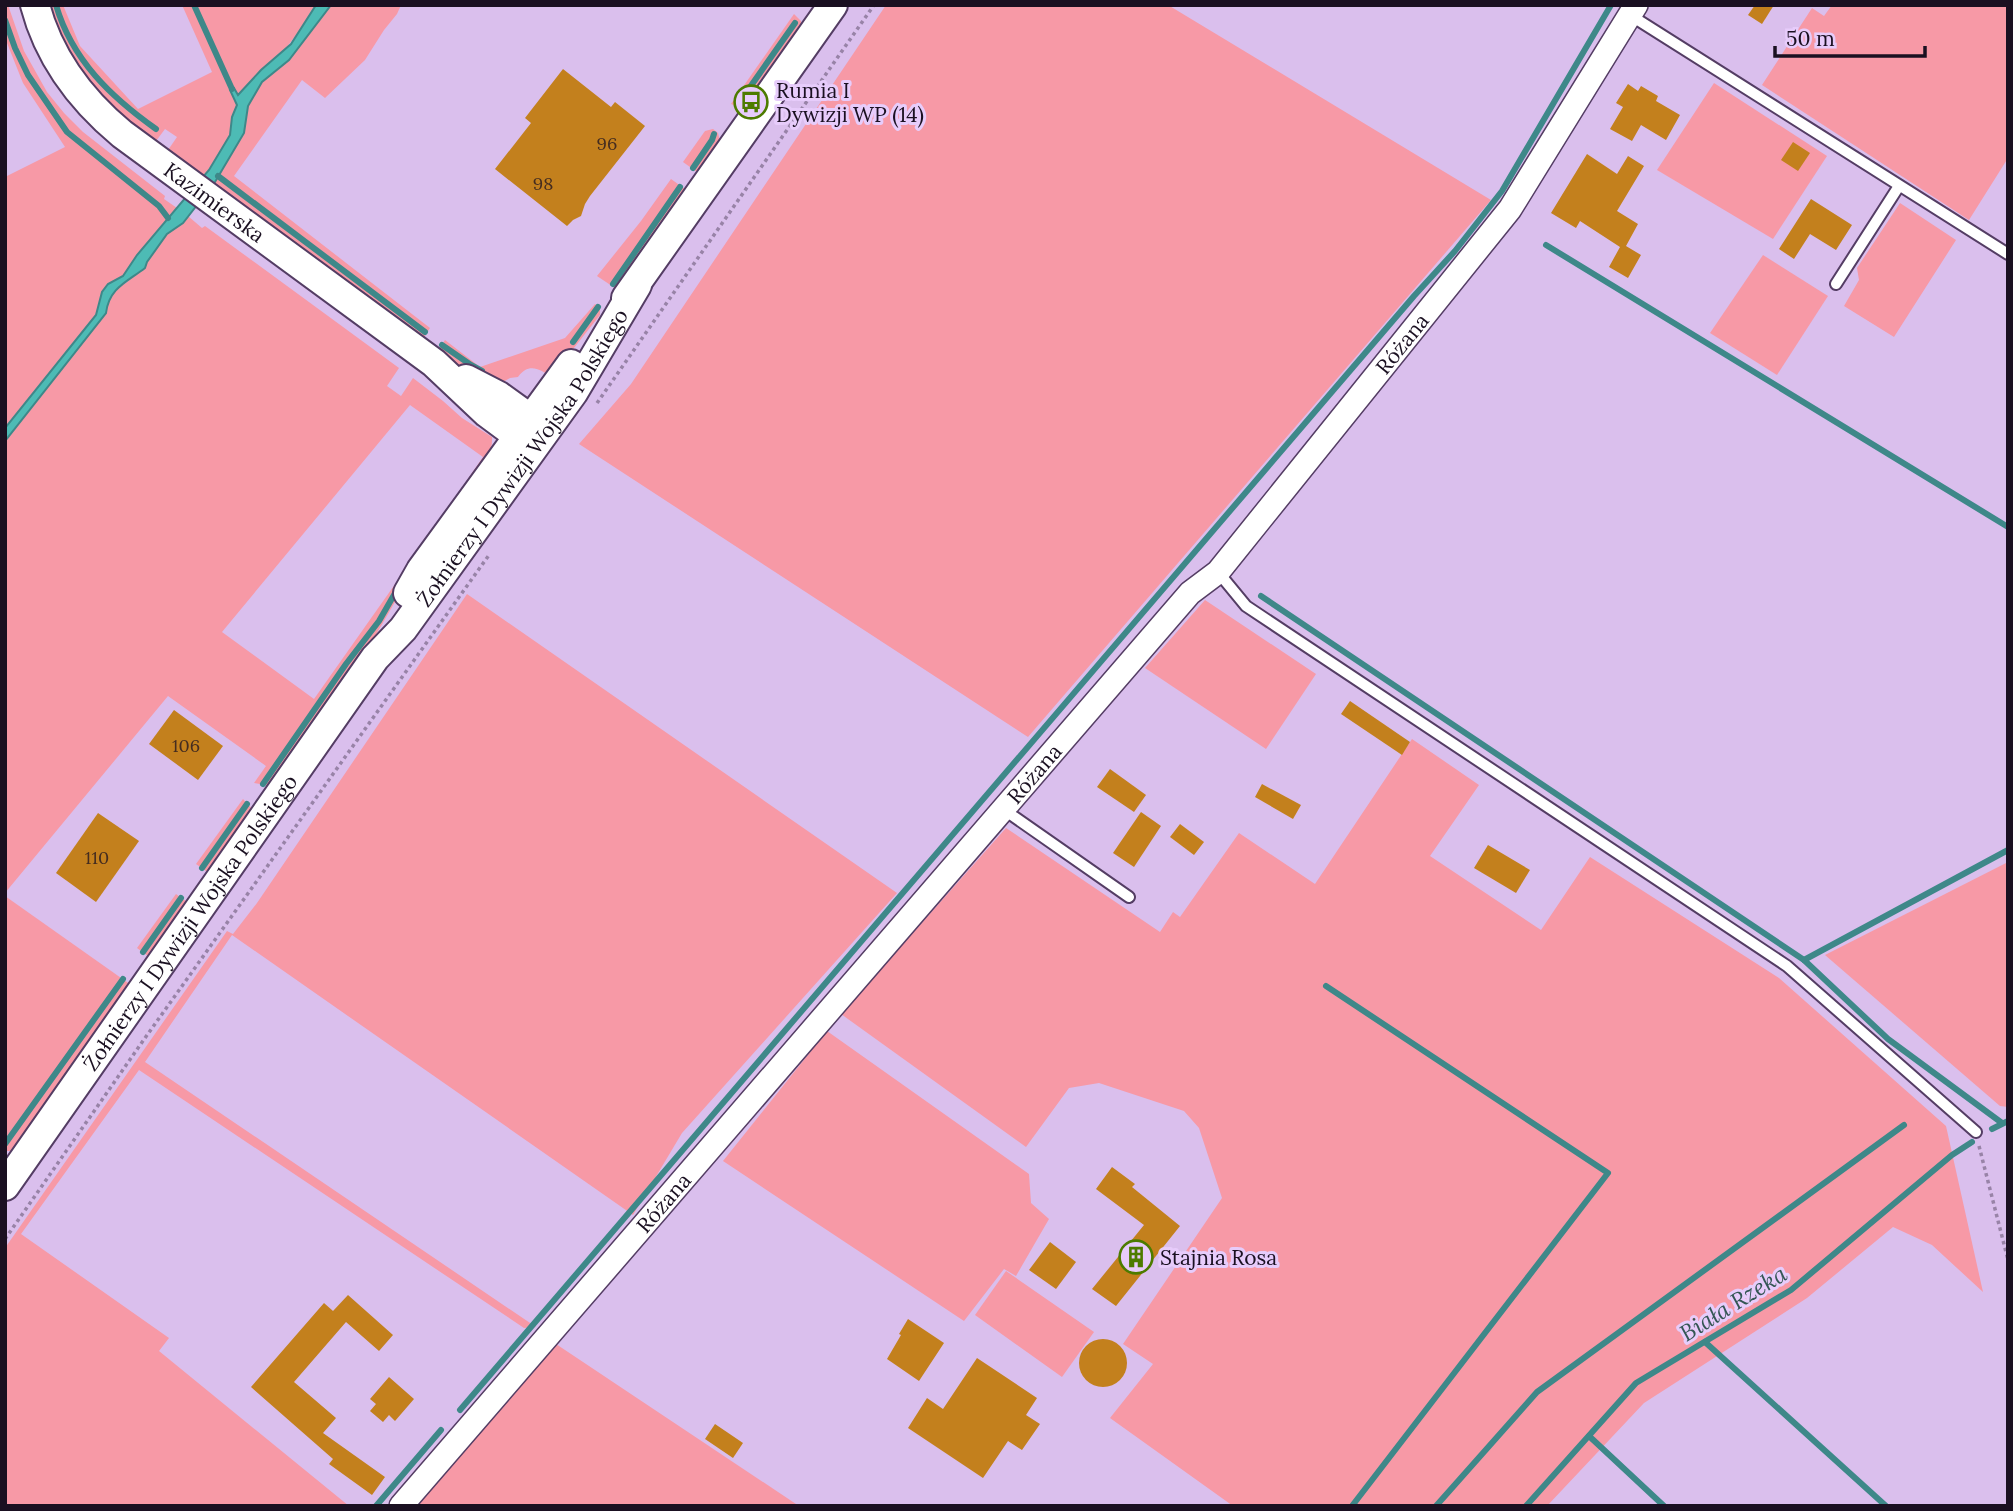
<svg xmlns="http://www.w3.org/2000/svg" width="2013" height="1511" font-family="Lora,serif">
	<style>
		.green { fill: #f799a6 }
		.water { fill: #4dbbb5; stroke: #3e8889; stroke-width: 2 }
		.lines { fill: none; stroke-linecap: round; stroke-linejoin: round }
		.stream { stroke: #3e8889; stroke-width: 6 }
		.building { fill: #c3801d }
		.service-casing { stroke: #543d64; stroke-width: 14 }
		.minor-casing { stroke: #543d64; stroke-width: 26 }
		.tertiary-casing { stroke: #543d64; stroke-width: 32 }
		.path { stroke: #9883a7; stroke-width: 3.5; stroke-dasharray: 3.5 3.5; stroke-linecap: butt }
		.service { stroke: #fff; stroke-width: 10 }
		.minor { stroke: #fff; stroke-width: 23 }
		.tertiary { stroke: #fff; stroke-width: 28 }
		.labels { text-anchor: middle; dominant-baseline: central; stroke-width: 6; stroke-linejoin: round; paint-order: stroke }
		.number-label { font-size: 18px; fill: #442c20 }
		.poi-label { font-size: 21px; fill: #1a1021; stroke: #e7ccfb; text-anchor: start }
		.street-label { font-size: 21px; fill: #1a1021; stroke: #e7ccfb }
		.water-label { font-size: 23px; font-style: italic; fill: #345654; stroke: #e7ccfb }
	</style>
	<rect width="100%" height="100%" fill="#dabfed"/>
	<g class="green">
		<polygon points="5,5 8,5 24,51 47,92 64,113 83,132 165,196 164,199 177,208 168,218 123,276 108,284 102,292 96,315 5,428 5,177 65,147 23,83 5,38"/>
		<polygon points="46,5 63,5 80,46 138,109 212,72 182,5 316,5 311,11 306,22 233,117 230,135 204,177 166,153 177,137 165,129 156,141 151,142 112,110 68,55"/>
		<polygon points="331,5 401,5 397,14 384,30 365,60 325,98 302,80 234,176 430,328 421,342 213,184 244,133 248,106 262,82 289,60"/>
		<polygon points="886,5 1168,5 1491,200 1028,737 579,444 631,384"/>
		<polygon points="1832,5 2008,5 2008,158 1969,220 1762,85 1812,8 1824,16"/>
		<polygon points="794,14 801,21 801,31 756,96 742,104 736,106 731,104"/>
		<polygon points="1714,83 1827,156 1773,239 1657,170"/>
		<polygon points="713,129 718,133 721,145 701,171 697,172 683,162 705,131"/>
		<polygon points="671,179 685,189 686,197 618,288 615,288 597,276 641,221"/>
		<polygon points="1900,203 1956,240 1894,337 1844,306 1859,280 1857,268"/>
		<path d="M188,216L202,228L205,226L399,368L387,386L401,396L413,378L443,401L462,418L492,437C494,462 465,491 451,510L448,508L483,457L410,405L222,632L314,699L434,529L406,583L363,657L272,786L254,783L266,766L168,696L5,893V442L106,313L107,303L116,288L126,283L147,262L167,234L183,223Z"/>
		<polygon points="1763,255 1828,296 1777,375 1710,333"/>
		<path d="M595,304L600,308V315L551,377C539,368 528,363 518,377L510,378L503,382L459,368L437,352L445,340L480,367L565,338Z"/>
		<polygon points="467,594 897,893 682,1133 633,1215 232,935 145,1062 536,1327 524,1328 139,1070 21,1234 169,1338 159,1351 349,1506 5,1506 5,1248 227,931 233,934 257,903"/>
		<polygon points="1205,600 1316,674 1266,749 1145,668"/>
		<polygon points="1412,739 1479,785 1430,856 1541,930 1590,857 1779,978 1946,1126 1983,1292 1932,1245 1893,1227 1807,1298 1644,1403 1547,1506 1233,1506 1110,1418 1153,1364 1123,1344 1222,1198 1199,1128 1184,1111 1099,1083 1069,1088 1026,1147 841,1014 1006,828 1160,932 1173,912 1180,917 1239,833 1315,884"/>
		<polygon points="243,799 254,811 210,871 206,871 196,864"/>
		<polygon points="2008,862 2008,1107 2000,1106 1825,955"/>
		<polygon points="176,894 187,902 152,955 148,956 137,948"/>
		<polygon points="5,896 131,985 16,1151 5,1151"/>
		<polygon points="827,1031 1029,1174 1031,1203 1049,1219 1016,1276 1004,1269 964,1321 723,1161"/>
		<polygon points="1006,1271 1094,1332 1062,1377 975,1315"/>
		<polygon points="556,1344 799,1506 416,1506"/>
	</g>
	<path class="water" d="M316,5H331L289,60L262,82L248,106L244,133L215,182L183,223L167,234L147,262L145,268C127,282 109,288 106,313L5,441V428L96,315L102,292L108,284L123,276L137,255L209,170L230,135L232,117L237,105L230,90L234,88L238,95L261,70L291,44Z"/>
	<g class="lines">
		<g class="stream">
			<path d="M56,5C72,60 111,97 156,129"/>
			<polyline points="194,5 232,89"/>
			<polyline points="5,20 15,48 28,75 67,132 159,206 168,218"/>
			<polyline points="741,100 795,23"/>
			<polyline points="693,168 712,140 714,134"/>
			<polyline points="218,176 425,332"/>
			<polyline points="1546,245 2008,527"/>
			<polyline points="613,284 680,187"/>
			<polyline points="573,342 598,307"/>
			<polyline points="442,345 471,365 482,371"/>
			<polyline points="1261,596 1804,960 1888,1039 2002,1123"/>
			<polyline points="263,784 346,664 379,621 398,588"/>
			<polyline points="202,868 247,804"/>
			<polyline points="143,952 181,898"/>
			<polyline points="1804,960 2008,850"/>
			<polyline points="1326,986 1608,1173 1352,1506"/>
			<polyline points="1992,1129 2008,1121"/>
			<polyline points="5,1144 123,979"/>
			<polyline points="1705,1342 1886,1506"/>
			<polyline points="460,1410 1414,296 1455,251 1502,191 1611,5"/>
			<polyline points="1589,1436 1664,1506"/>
			<polyline points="376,1506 441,1430"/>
			<polyline points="1436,1506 1537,1392 1904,1125"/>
			<polyline points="1526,1506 1636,1383 1791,1290 1952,1155 1972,1142"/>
		</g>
	</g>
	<g class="building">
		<polygon points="1755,5 1774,5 1762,24 1748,15"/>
		<polygon points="563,69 611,107 615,102 645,126 590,196 585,204 581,216 573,220 567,226 495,169 531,123 525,118"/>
		<polygon points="1628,84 1638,91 1641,86 1658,96 1656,101 1680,115 1666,140 1641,125 1632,141 1610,129 1623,107 1616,103"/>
		<polygon points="1793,142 1810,153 1798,171 1781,160"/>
		<polygon points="1587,154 1617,174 1628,156 1644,166 1617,211 1638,224 1626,246 1641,255 1628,278 1609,267 1620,247 1580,221 1576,228 1551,213"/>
		<polygon points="1811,199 1852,225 1836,250 1810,234 1794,259 1779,249"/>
		<polygon points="1350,701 1410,742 1402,755 1341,714"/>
		<polygon points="174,710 223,746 198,780 149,744"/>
		<polygon points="1110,769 1146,795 1134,812 1097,787"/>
		<polygon points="1262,784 1301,805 1293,819 1255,797"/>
		<polygon points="1141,812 1161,826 1134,867 1113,853"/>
		<polygon points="98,813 139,841 96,902 56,873"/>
		<polygon points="1180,824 1204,842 1194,855 1170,837"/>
		<polygon points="1488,845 1530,870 1516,893 1474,868"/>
		<polygon points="1112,1167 1135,1184 1132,1187 1180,1226 1116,1306 1092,1289 1144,1225 1096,1189"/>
		<polygon points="1050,1242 1076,1262 1056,1289 1029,1270"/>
		<polygon points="348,1295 393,1335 379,1351 346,1322 294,1382 336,1418 323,1433 385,1477 372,1495 329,1464 333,1459 251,1387 324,1303 333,1311"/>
		<polygon points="908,1319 944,1343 919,1381 887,1359 901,1335 899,1334"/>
		<circle cx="1103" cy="1363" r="24"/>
		<polygon points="977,1358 1037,1398 1026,1415 1040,1424 1022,1450 1008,1441 983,1478 908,1428 927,1398 943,1409"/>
		<polygon points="389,1377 414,1399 395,1421 389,1415 383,1422 370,1411 376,1404 370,1399"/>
		<polygon points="715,1424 743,1443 733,1458 705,1439"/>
	</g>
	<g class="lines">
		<defs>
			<g id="service">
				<polyline points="1630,15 2008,254"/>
				<polyline points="1836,284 1899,186"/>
				<polyline points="1218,572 1246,606 1787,966 1976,1132"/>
				<polyline points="1003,809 1129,897"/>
			</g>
			<g id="minor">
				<path id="s1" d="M401,1506L1190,593L1218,572L1510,209L1636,5"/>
			</g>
			<g id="tertiary">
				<path id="s2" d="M35,5C49,58 81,100 122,134L434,363L487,413L518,436L534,438"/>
				<polyline points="626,298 833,5"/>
				<polyline points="466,379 499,396 531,419 538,433"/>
				<polyline points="408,593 421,570 571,364"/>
				<path id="s3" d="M5,1186L375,658L403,629L573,393L637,285"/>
			</g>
		</defs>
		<use href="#service" class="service-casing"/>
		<use href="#minor" class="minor-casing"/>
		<use href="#tertiary" class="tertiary-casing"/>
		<g class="path">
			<polyline points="597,403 874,5"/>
			<polyline points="1979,1146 2008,1260"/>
			<polyline points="5,1239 145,1038 489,555"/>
		</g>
		<use href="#service" class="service"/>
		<use href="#minor" class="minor"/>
		<use href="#tertiary" class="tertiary"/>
	</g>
	<defs>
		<symbol id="bus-ring" viewBox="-11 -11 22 22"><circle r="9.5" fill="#e7ccfb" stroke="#4d7b00" stroke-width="1.5"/><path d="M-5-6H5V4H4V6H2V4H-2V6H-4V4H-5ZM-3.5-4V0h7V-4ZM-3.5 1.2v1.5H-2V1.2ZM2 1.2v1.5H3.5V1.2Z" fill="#4d7b00"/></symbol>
		<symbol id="building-ring" viewBox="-11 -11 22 22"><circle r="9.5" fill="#e7ccfb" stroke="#4d7b00" stroke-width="1.5"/><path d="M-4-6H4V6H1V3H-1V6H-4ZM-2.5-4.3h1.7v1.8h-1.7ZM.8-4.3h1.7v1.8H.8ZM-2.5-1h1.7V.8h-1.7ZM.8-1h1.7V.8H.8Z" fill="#4d7b00"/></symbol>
	</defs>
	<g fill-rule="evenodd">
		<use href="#bus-ring" x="732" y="83" width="38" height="38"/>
		<use href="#building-ring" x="1117" y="1238" width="38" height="38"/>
	</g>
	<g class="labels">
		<g class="number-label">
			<text x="607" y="143">96</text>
			<text x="543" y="183">98</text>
			<text x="186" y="745">106</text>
			<text x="97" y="857">110</text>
		</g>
		<g class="poi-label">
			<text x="776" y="90">Rumia I<tspan x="776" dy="24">Dywizji WP (14)</tspan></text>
			<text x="1160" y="1257">Stajnia Rosa</text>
		</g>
		<g class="street-label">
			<text stroke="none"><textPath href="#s2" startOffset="273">Kazimierska</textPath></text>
			<text stroke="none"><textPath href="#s1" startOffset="1535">Różana</textPath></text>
			<text stroke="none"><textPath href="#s3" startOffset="894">Żołnierzy I Dywizji Wojska Polskiego</textPath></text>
			<text stroke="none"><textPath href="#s1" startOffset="968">Różana</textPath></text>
			<text stroke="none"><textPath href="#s3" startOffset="322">Żołnierzy I Dywizji Wojska Polskiego</textPath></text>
			<text stroke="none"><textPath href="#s1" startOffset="401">Różana</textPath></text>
		</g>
		<g class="water-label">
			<text transform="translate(1733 1303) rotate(-32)">Biała Rzeka</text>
		</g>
	</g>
	<rect width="2013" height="1511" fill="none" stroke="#1a1021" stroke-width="14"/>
	<path d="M1775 46v10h150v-10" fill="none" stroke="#1a1021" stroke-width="3.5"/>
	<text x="1786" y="46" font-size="21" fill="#1a1021" stroke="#e7ccfb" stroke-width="5" paint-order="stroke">50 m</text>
</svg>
